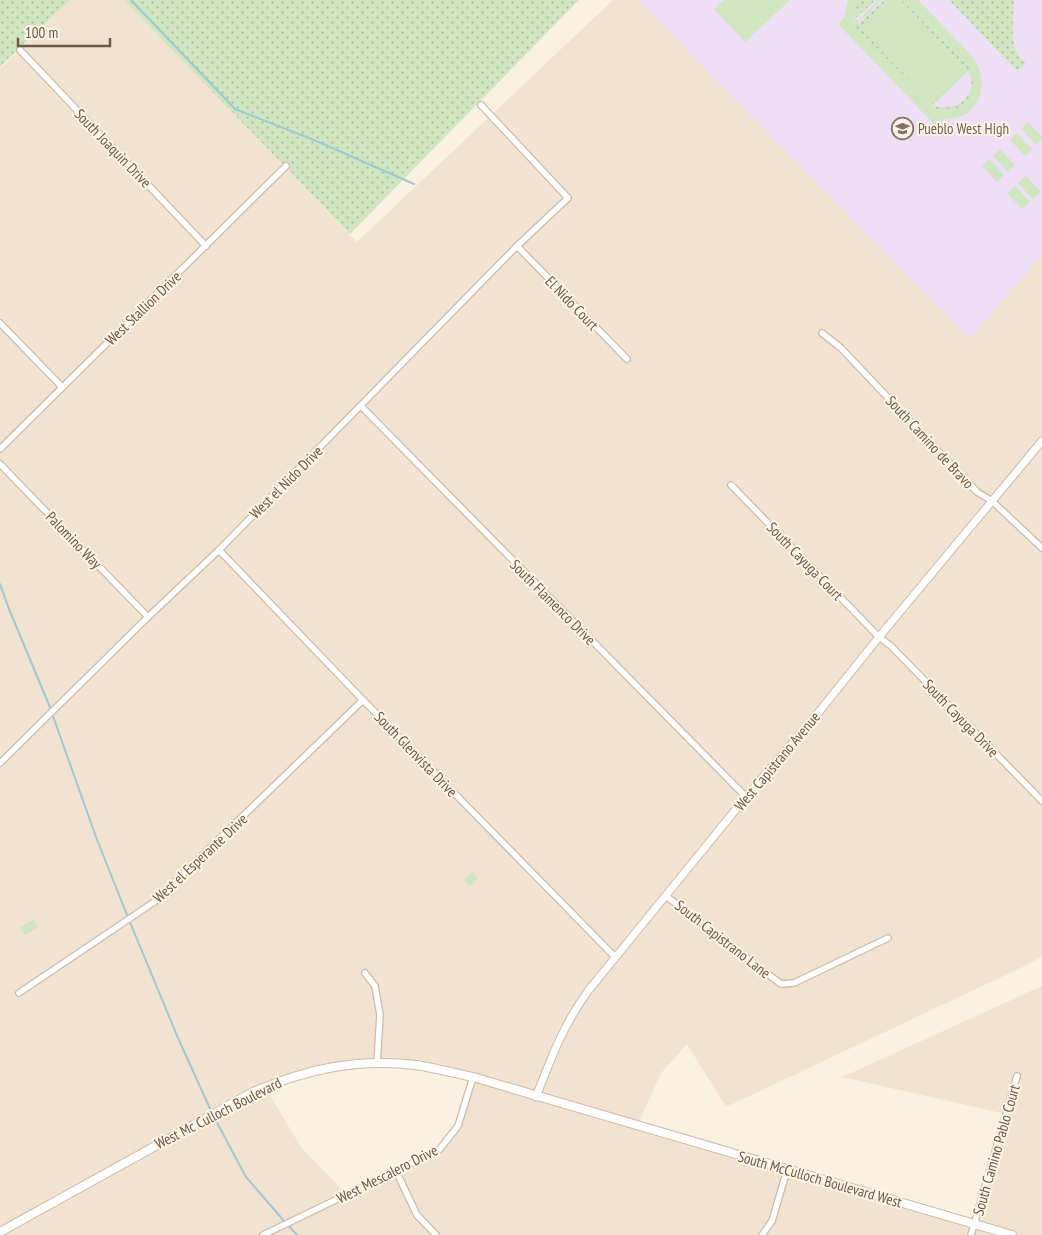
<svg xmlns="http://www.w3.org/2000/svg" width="1042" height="1235" font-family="'PT Sans Narrow',sans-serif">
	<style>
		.residential { fill: #f1e3d0; fill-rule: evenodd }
		.education { fill: #eedef6 }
		.grass { fill: url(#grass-dots); fill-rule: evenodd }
		.garden { fill: #cfe6c1 }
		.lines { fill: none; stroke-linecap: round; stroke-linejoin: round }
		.stream { stroke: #9ec9d3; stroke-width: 2 }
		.minor-casing { stroke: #ccbbab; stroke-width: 8 }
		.tertiary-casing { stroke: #ccbbab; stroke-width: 9 }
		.secondary-casing { stroke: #cfbba9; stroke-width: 10 }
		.minor { stroke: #fff; stroke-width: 5.5 }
		.tertiary { stroke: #fff; stroke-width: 7 }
		.secondary { stroke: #fff; stroke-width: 8 }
		.labels { text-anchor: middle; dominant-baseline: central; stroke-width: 4; stroke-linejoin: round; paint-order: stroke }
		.education-label { font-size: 15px; fill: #785e54; stroke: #fef5e6; text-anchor: start }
		.street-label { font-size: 15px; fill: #6f584a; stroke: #fef5e6 }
	</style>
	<defs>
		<pattern id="grass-dots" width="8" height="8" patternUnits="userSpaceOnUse" patternTransform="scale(1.25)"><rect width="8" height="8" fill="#cfe6c1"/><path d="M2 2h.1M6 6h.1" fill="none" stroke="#acbd9f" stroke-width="1.8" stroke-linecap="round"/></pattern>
	</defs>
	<rect width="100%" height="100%" fill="#faf1e1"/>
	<path class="residential" d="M70,0H125L357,242L613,0H637L969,338L1042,256V956L1029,964L726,1107L687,1044L661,1073L637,1126L975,1224L1006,1114L842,1077L1042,986V1235H0V69ZM377,1063L432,1068L473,1078L458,1126L439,1150L347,1195L301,1147L265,1087L330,1067Z"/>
	<polygon class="education" points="637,0 1042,0 1042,256 969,339"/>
	<g class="grass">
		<polygon points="0,0 70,0 0,67"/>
		<polygon points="124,0 579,0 350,234"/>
		<path d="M858,0H876L855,19L858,21L878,0H882L858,23L859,24L884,0H889L860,28L967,70L900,0H907L970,67C985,99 951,125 924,102L858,31C852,21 852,10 858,0ZM968,71C981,94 955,115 933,105Z"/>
		<path d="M949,0H1014C1014,20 1007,50 1026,63L1017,71Z"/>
	</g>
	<g class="garden">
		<polygon points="724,0 790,0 745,42 714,9"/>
		<path d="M848,0H858L853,11V20L858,31L928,105C958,126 987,91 966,62L907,0H918L972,56C986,75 986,102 964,115C952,121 945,116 935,125L838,24L844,18Z"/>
		<polygon points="889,0 900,0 967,70 932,104 860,28"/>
		<polygon points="1028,122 1042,137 1042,139 1036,145 1021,129"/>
		<polygon points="1017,133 1032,149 1025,156 1010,140"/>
		<polygon points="1000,149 1015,165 1008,172 993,156"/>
		<polygon points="989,159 1004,175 997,182 982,166"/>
		<polygon points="1026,176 1041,192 1033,199 1018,183"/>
		<polygon points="1015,186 1030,202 1022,209 1007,193"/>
		<polygon points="472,872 478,878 470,886 464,880"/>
		<polygon points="33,920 38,927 25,935 20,927"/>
	</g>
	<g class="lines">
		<g class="stream">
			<polyline points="131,0 235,109 314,140 414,184"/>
			<polyline points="0,584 9,609 49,705 96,837 127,915 178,1038 212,1113"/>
			<polyline points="214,1117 246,1177 285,1222"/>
			<polyline points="288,1225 297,1235"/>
		</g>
		<defs>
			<g id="minor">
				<polyline points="20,50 206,246"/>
				<polyline points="517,246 627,359"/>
				<polyline points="0,323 62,387"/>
				<polyline points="822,333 841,348 977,492 992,501 1042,548"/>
				<polyline points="361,406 746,797"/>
				<polyline points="0,449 286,166"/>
				<polyline points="0,464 148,617"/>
				<polyline points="731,485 879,637 891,646 1042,801"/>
				<polyline points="219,550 363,700 615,957"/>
				<polyline points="0,763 148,617 219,550 517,246 568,198 481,105"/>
				<polyline points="666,896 781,984 794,983 888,938"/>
				<polyline points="365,973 375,986 380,1015 377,1063"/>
				<polyline points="19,993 154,902 363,700"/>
				<polyline points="396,1171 417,1215 436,1235"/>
				<polyline points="263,1235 439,1150 458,1126 473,1077"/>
				<polyline points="762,1235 772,1221 787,1170"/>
				<polyline points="971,1235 1017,1076"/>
			</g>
			<path id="tertiary" d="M536,1097C551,1058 564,1024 588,991L746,797L814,718L879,637L1042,441"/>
			<path id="secondary" d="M0,1232L253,1092C307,1069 357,1058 416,1065C435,1068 454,1073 473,1077L1012,1235"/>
		</defs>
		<use href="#minor" class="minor-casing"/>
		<use href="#tertiary" class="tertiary-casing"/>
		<use href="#secondary" class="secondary-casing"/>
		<use href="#minor" class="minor"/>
		<use href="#tertiary" class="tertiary"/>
		<use href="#secondary" class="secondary"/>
	</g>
	<defs>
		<symbol id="school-ring" viewBox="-11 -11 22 22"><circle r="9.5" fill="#fef5e6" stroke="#8d6e63" stroke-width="1.5"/><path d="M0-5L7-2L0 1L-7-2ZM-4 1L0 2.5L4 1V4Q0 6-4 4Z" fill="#8d6e63"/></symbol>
	</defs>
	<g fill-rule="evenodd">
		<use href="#school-ring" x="890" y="116" width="25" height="25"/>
	</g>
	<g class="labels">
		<g class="education-label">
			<text x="918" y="128">Pueblo West High</text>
		</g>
		<g class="street-label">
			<text transform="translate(113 148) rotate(46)">South Joaquin Drive</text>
			<text transform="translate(572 303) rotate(46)">El Nido Court</text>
			<text transform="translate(143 308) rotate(-44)">West Stallion Drive</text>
			<text transform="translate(930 442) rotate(47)">South Camino de Bravo</text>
			<text transform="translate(286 482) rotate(-45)">West el Nido Drive</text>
			<text transform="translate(74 540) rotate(46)">Palomino Way</text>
			<text transform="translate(805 561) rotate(46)">South Cayuga Court</text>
			<text transform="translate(553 602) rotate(45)">South Flamenco Drive</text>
			<text transform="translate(961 718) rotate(46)">South Cayuga Drive</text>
			<text transform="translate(416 754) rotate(46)">South Glenvista Drive</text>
			<text transform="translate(777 761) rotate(-50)">West Capistrano Avenue</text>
			<text transform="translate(200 858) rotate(-43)">West el Esperante Drive</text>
			<text transform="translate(723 939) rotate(38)">South Capistrano Lane</text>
			<text transform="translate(218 1113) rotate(-27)">West Mc Culloch Boulevard</text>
			<text transform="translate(996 1150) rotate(-74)">South Camino Pablo Court</text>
			<text transform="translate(387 1174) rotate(-27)">West Mescalero Drive</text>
			<text transform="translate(820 1179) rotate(16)">South McCulloch Boulevard West</text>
		</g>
	</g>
	<path d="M18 38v8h92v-8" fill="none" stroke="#6f584a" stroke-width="2.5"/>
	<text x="25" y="38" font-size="15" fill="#6f584a" stroke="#fef5e6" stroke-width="4" paint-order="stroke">100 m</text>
</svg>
